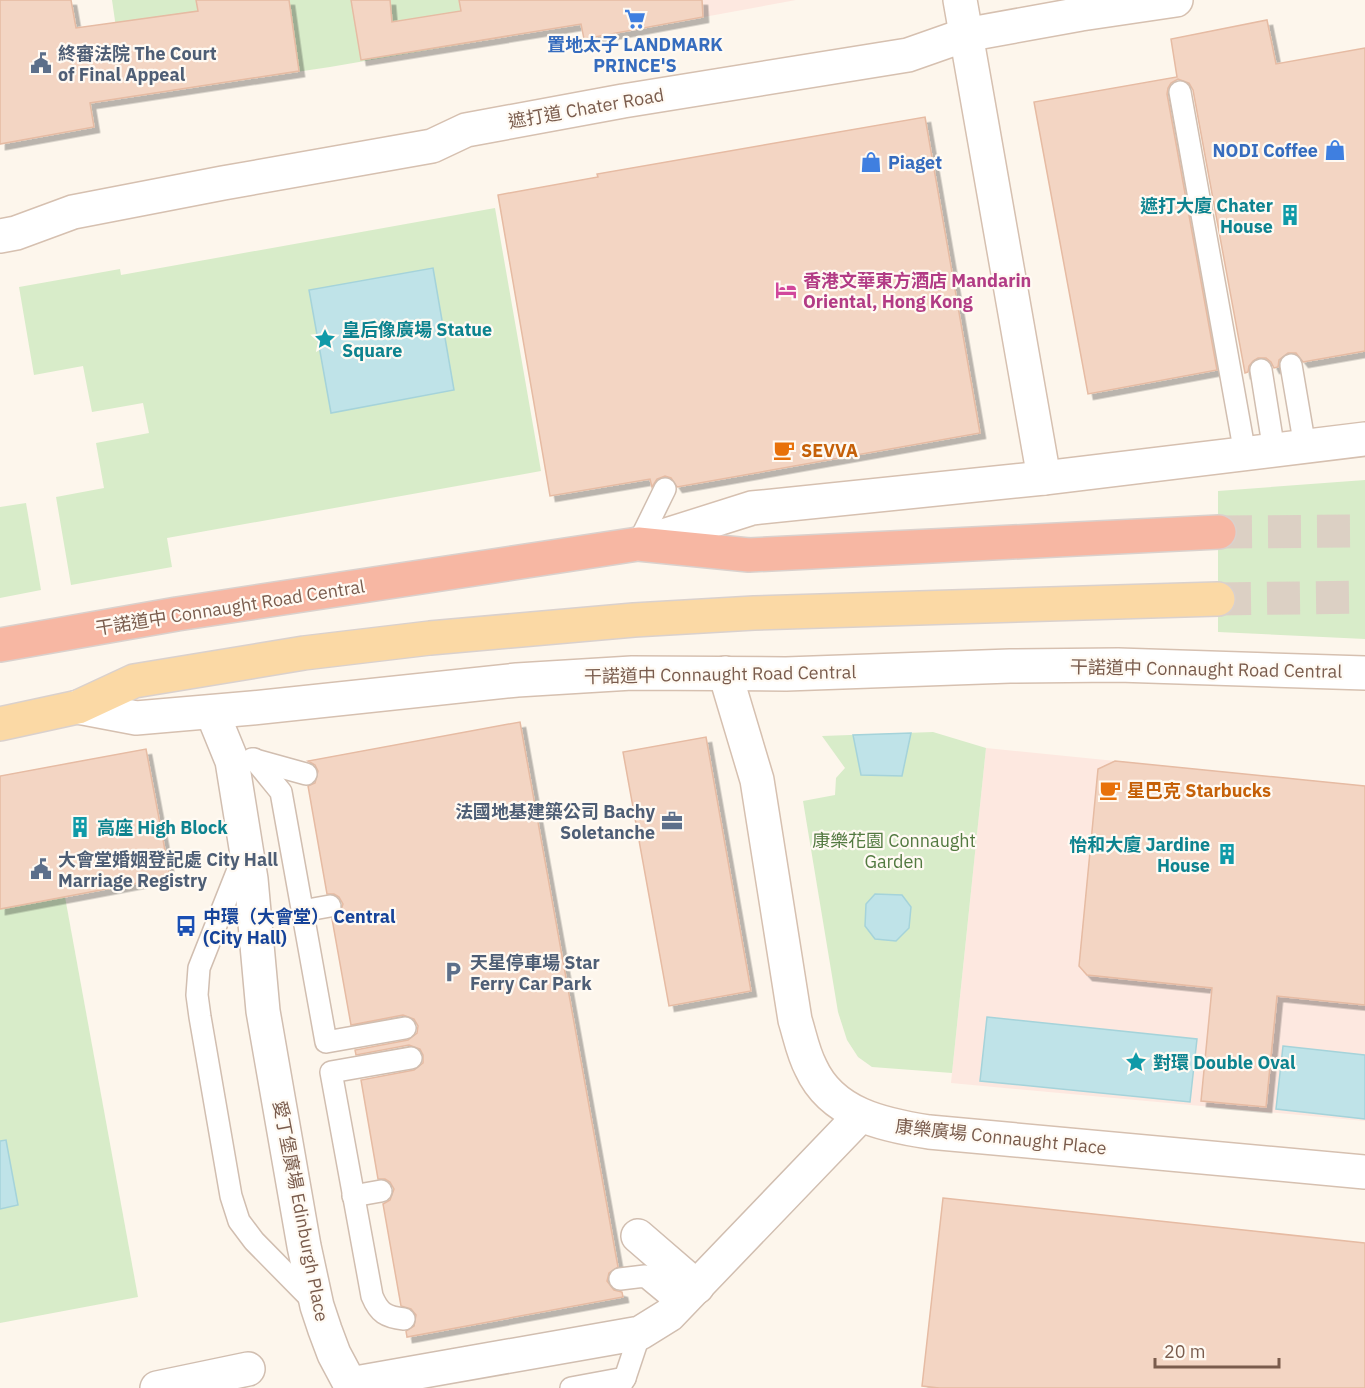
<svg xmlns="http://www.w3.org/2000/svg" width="1365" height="1388" font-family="'IBM Plex Sans','Noto Sans TC',sans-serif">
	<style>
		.commercial { fill: #fde8e0 }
		.green { fill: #d8ecc9 }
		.water { fill: #bfe3e8; stroke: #a5d3da; stroke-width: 1.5 }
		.building { fill: #f3d5c3; stroke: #e6bba3; stroke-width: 1.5; filter: url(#shadow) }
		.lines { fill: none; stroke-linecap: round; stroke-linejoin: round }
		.primary-tunnel { stroke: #dcd0c4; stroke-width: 33; stroke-dasharray: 33 16; stroke-linecap: butt }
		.highway-tunnel { stroke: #dcd0c4; stroke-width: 33; stroke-dasharray: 33 16; stroke-linecap: butt }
		.lane-casing { stroke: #d1beb0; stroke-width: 24 }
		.street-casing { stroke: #d1beb0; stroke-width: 36 }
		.secondary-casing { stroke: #d6c0b0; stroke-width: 36 }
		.primary-casing { stroke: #dad1cd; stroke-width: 36 }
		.highway-casing { stroke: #dad1cd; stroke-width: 36 }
		.lane { stroke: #fff; stroke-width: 21 }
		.street { stroke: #fff; stroke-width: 33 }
		.secondary { stroke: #fff; stroke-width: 33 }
		.primary { stroke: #fbd9a5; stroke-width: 33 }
		.highway { stroke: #f7b7a3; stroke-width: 33 }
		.labels { text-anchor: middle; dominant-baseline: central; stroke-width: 4.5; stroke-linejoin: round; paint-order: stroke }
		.shop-label { font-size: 18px; font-weight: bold; fill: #366cbe; stroke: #fffaf3 }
		.service-label { font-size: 18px; font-weight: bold; fill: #4e5e75; stroke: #fffaf3; text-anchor: start }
		.street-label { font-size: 18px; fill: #7a5c4d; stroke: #fffaf3 }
		.culture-label { font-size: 18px; font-weight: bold; fill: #0d838f; stroke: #fffaf3; text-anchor: start }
		.hotel-label { font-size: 18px; font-weight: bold; fill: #b23c85; stroke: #fffaf3; text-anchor: start }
		.food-label { font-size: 18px; font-weight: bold; fill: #c56008; stroke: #fffaf3; text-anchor: start }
		.park-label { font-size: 18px; fill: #537a41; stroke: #fffaf3 }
		.transit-label { font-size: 18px; font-weight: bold; fill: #164399; stroke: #fffaf3; text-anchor: start }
	</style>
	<defs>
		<filter id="shadow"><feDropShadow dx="5.5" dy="5.5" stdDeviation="0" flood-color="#0004"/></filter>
	</defs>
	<rect width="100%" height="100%" fill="#fdf6ec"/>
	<g class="commercial">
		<polygon points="577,0 796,0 584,39"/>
		<polygon points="986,748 1365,786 1365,1121 951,1083"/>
	</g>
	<g class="green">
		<polygon points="112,0 522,0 527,33 330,67 126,97"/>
		<polygon points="495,208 541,471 167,538 172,567 71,585 56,497 104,488 96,443 149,433 143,403 92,412 83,366 34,375 19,287 120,269 121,275"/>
		<polygon points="1365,480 1365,639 1218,632 1218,491"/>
		<polygon points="26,503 41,590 0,598 0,507"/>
		<polygon points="933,732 986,748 952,1073 872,1067 858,1057 847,1040 838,1012 803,801 835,795 836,778 845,768 822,736"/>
		<polygon points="65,897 138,1297 0,1323 0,909"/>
	</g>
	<g class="water">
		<polygon points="433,268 454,390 331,413 309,290"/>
		<polygon points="911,733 902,776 861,775 853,735"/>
		<polygon points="875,894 902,895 911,907 909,928 896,941 875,939 865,926 866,904"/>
		<polygon points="987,1017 1197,1039 1190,1102 980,1081"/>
		<polygon points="1283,1046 1365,1055 1365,1119 1276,1109"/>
		<polygon points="6,1140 18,1205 0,1209 0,1141"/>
	</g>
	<g class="building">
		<polygon points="0,0 71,0 76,28 198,11 196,0 289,0 299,71 90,103 94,127 0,144"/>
		<polygon points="351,0 390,0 392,22 461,11 459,0 702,0 703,17 584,39 581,24 361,60"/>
		<polygon points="1267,20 1276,64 1365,48 1365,351 1303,362 1296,353 1288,353 1279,360 1278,367 1274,368 1271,362 1266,358 1258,358 1253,361 1249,366 1248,372 1245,373 1193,90 1189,83 1178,79 1171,83 1168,88 1167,94 1217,370 1088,394 1034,102 1177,77 1171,39"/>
		<polygon points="925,117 980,433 677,487 671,478 665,476 657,479 652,487 650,479 550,496 498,195 598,177 597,174"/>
		<polygon points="520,722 618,1267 609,1273 607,1281 614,1290 622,1292 623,1297 407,1337 406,1331 414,1326 416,1315 411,1309 401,1306 383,1204 390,1200 394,1189 390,1182 385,1179 378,1179 361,1080 414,1070 423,1063 423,1055 420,1049 409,1045 356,1055 355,1050 408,1040 417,1033 418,1026 414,1019 403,1015 351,1025 332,919 339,915 343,904 339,897 334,894 327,894 308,786 315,783 318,771 315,765 308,761"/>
		<polygon points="706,737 751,991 669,1006 623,752"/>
		<polygon points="146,749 170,877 0,909 0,776"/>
		<polygon points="1115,761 1365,786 1365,1005 1277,996 1266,1107 1201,1101 1212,988 1087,975 1079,966 1098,769"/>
		<polygon points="943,1198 1365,1243 1365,1388 939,1388 922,1386"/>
	</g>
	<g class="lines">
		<polyline class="primary-tunnel" points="1218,599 1365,597"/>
		<polyline class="highway-tunnel" points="1219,532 1365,531"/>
		<defs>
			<g id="lane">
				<polyline points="1180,92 1245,454"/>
				<polyline points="1291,365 1305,447"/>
				<polyline points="1261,370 1274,451"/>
				<polyline points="638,544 665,489"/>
				<polyline points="252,759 306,774"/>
				<polyline points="254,759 281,792 326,1042 405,1028"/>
				<polyline points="245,852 199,968 197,995 200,1017 231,1196 239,1221 254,1241 315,1303"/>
				<polyline points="302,911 330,906"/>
				<polyline points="353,1196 381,1191"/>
				<polyline points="620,1279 645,1276 680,1305"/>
				<path d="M404,1319C386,1317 379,1313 372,1296L331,1072L411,1058"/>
				<polyline points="571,1388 625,1378"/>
				<polyline points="619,1388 625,1378 640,1333"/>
			</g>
			<g id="street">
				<polyline points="212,712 232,761 251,879 263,1011 304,1246 317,1306 325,1330 334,1354 350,1384 640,1333 669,1315 860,1116"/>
				<polyline points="638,1236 697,1287"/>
				<polyline points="157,1388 248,1369"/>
			</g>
			<g id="secondary">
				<polyline points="960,0 1044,478"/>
				<polyline points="0,236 16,233 73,212 223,183 432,146 466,130 623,101 908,55 965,35 1081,14 1176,0"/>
				<polyline points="638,544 752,508 1044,478 1365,439"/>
				<path d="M725,673L757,780L795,1020C800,1036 803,1053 811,1068C832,1114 883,1125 929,1132L1365,1172"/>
				<polyline points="78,707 136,718 252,708 517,680 632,673 786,674 1010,666 1118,665 1365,673"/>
			</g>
			<polyline id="primary" points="0,724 78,707 134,681 304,653 430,638 634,620 754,613 1218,599"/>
			<polyline id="highway" points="0,645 177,614 638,544 749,555 1219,532"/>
		</defs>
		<use href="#lane" class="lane-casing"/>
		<use href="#street" class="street-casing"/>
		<use href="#secondary" class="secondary-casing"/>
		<use href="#primary" class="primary-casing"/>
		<use href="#highway" class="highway-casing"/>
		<use href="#lane" class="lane"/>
		<use href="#street" class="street"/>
		<use href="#secondary" class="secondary"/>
		<use href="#primary" class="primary"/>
		<use href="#highway" class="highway"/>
	</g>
	<defs>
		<symbol id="supermarket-bare" viewBox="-9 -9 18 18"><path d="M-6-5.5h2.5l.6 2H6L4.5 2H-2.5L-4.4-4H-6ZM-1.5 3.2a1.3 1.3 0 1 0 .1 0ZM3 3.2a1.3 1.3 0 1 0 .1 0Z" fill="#3f7fe0" stroke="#fffaf3" stroke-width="2.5" paint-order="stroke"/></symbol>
		<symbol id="civic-bare" viewBox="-9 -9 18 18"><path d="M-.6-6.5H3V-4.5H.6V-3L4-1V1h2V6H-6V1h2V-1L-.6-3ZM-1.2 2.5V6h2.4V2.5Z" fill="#5c6f8a" stroke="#fffaf3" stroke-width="2.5" paint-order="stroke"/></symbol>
		<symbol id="shop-bare" viewBox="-9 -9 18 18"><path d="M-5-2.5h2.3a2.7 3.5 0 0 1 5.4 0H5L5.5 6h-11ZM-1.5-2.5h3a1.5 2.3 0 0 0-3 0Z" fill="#3f7fe0" stroke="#fffaf3" stroke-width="2.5" paint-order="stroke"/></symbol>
		<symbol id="building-bare" viewBox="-9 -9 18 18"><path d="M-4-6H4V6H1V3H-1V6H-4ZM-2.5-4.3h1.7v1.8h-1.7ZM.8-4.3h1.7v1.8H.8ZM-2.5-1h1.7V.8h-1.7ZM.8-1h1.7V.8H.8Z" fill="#0f9aa8" stroke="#fffaf3" stroke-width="2.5" paint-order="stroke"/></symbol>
		<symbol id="hotel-bare" viewBox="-9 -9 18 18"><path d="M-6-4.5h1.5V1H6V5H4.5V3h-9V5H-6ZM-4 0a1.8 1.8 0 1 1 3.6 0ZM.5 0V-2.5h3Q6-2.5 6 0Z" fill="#d1479c" stroke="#fffaf3" stroke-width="2.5" paint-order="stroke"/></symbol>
		<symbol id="sight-bare" viewBox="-9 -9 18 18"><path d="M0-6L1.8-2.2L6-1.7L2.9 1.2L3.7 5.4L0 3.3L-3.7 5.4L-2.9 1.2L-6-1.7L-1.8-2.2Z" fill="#0f9aa8" stroke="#fffaf3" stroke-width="2.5" paint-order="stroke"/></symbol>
		<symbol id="cafe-bare" viewBox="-9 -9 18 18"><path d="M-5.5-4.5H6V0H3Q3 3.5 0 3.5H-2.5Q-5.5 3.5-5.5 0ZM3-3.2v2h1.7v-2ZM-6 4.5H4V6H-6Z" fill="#e8710a" stroke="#fffaf3" stroke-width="2.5" paint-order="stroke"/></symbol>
		<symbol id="office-bare" viewBox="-9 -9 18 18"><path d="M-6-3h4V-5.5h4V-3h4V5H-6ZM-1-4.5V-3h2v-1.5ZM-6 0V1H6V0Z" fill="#5c6f8a" stroke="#fffaf3" stroke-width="2.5" paint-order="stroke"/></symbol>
		<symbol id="bus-bare" viewBox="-9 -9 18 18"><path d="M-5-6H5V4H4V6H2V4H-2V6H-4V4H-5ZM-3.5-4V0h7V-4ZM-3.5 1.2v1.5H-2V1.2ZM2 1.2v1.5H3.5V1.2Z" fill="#1a4fb4" stroke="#fffaf3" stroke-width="2.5" paint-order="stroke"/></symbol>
		<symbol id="parking-bare" viewBox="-9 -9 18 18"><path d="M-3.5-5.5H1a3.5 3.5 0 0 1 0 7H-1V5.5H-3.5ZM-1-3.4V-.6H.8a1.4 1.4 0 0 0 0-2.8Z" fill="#5c6f8a" stroke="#fffaf3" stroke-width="2.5" paint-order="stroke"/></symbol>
	</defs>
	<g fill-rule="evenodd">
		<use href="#supermarket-bare" x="620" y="4" width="30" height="30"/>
		<use href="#civic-bare" x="26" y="48" width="30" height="30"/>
		<use href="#shop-bare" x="1320" y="135" width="30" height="30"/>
		<use href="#shop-bare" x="856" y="147" width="30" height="30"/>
		<use href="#building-bare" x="1275" y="200" width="30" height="30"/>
		<use href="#hotel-bare" x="771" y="275" width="30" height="30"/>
		<use href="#sight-bare" x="310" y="324" width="30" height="30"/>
		<use href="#cafe-bare" x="769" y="435" width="30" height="30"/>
		<use href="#cafe-bare" x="1095" y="775" width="30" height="30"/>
		<use href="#office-bare" x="657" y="806" width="30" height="30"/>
		<use href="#building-bare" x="65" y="812" width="30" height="30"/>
		<use href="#building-bare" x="1212" y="839" width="30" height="30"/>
		<use href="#civic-bare" x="26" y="854" width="30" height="30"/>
		<use href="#bus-bare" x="171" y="911" width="30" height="30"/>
		<use href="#parking-bare" x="438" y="957" width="30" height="30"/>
		<use href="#sight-bare" x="1121" y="1047" width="30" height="30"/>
	</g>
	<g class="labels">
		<g class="shop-label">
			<text x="635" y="44">置地太子 LANDMARK<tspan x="635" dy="21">PRINCE'S</tspan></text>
			<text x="1318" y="150" text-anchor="end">NODI Coffee</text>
			<text x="888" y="162" text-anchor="start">Piaget</text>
		</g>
		<g class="service-label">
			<text x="58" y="53">終審法院 The Court<tspan x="58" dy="21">of Final Appeal</tspan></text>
			<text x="655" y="811" text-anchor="end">法國地基建築公司 Bachy<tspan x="655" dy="21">Soletanche</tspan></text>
			<text x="58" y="859">大會堂婚姻登記處 City Hall<tspan x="58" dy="21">Marriage Registry</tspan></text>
			<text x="470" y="962">天星停車場 Star<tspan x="470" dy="21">Ferry Car Park</tspan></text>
		</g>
		<g class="street-label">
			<text transform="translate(586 108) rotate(-10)">遮打道 Chater Road</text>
			<text transform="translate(230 607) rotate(-9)">干諾道中 Connaught Road Central</text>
			<text transform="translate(1206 669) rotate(1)">干諾道中 Connaught Road Central</text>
			<text transform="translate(720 674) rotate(-1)">干諾道中 Connaught Road Central</text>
			<text transform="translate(1001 1137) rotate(6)">康樂廣場 Connaught Place</text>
			<text transform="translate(301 1211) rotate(79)">愛丁堡廣場 Edinburgh Place</text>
		</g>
		<g class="culture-label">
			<text x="1273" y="205" text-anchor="end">遮打大廈 Chater<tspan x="1273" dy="21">House</tspan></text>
			<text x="342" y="329">皇后像廣場 Statue<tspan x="342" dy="21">Square</tspan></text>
			<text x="97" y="827">高座 High Block</text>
			<text x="1210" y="844" text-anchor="end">怡和大廈 Jardine<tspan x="1210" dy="21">House</tspan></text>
			<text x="1153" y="1062">對環 Double Oval</text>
		</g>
		<g class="hotel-label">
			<text x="803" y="280">香港文華東方酒店 Mandarin<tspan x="803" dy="21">Oriental, Hong Kong</tspan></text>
		</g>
		<g class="food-label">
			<text x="801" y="450">SEVVA</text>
			<text x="1127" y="790">星巴克 Starbucks</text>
		</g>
		<g class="park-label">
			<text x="894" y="840">康樂花園 Connaught<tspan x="894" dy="21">Garden</tspan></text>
		</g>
		<g class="transit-label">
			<text x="203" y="916">中環（大會堂） Central<tspan x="203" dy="21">(City Hall)</tspan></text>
		</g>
	</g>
	<path d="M1155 1358v9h124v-9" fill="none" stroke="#7a5c4d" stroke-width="3"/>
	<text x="1164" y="1358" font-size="18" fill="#7a5c4d" stroke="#fffaf3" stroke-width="4.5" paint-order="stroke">20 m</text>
</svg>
